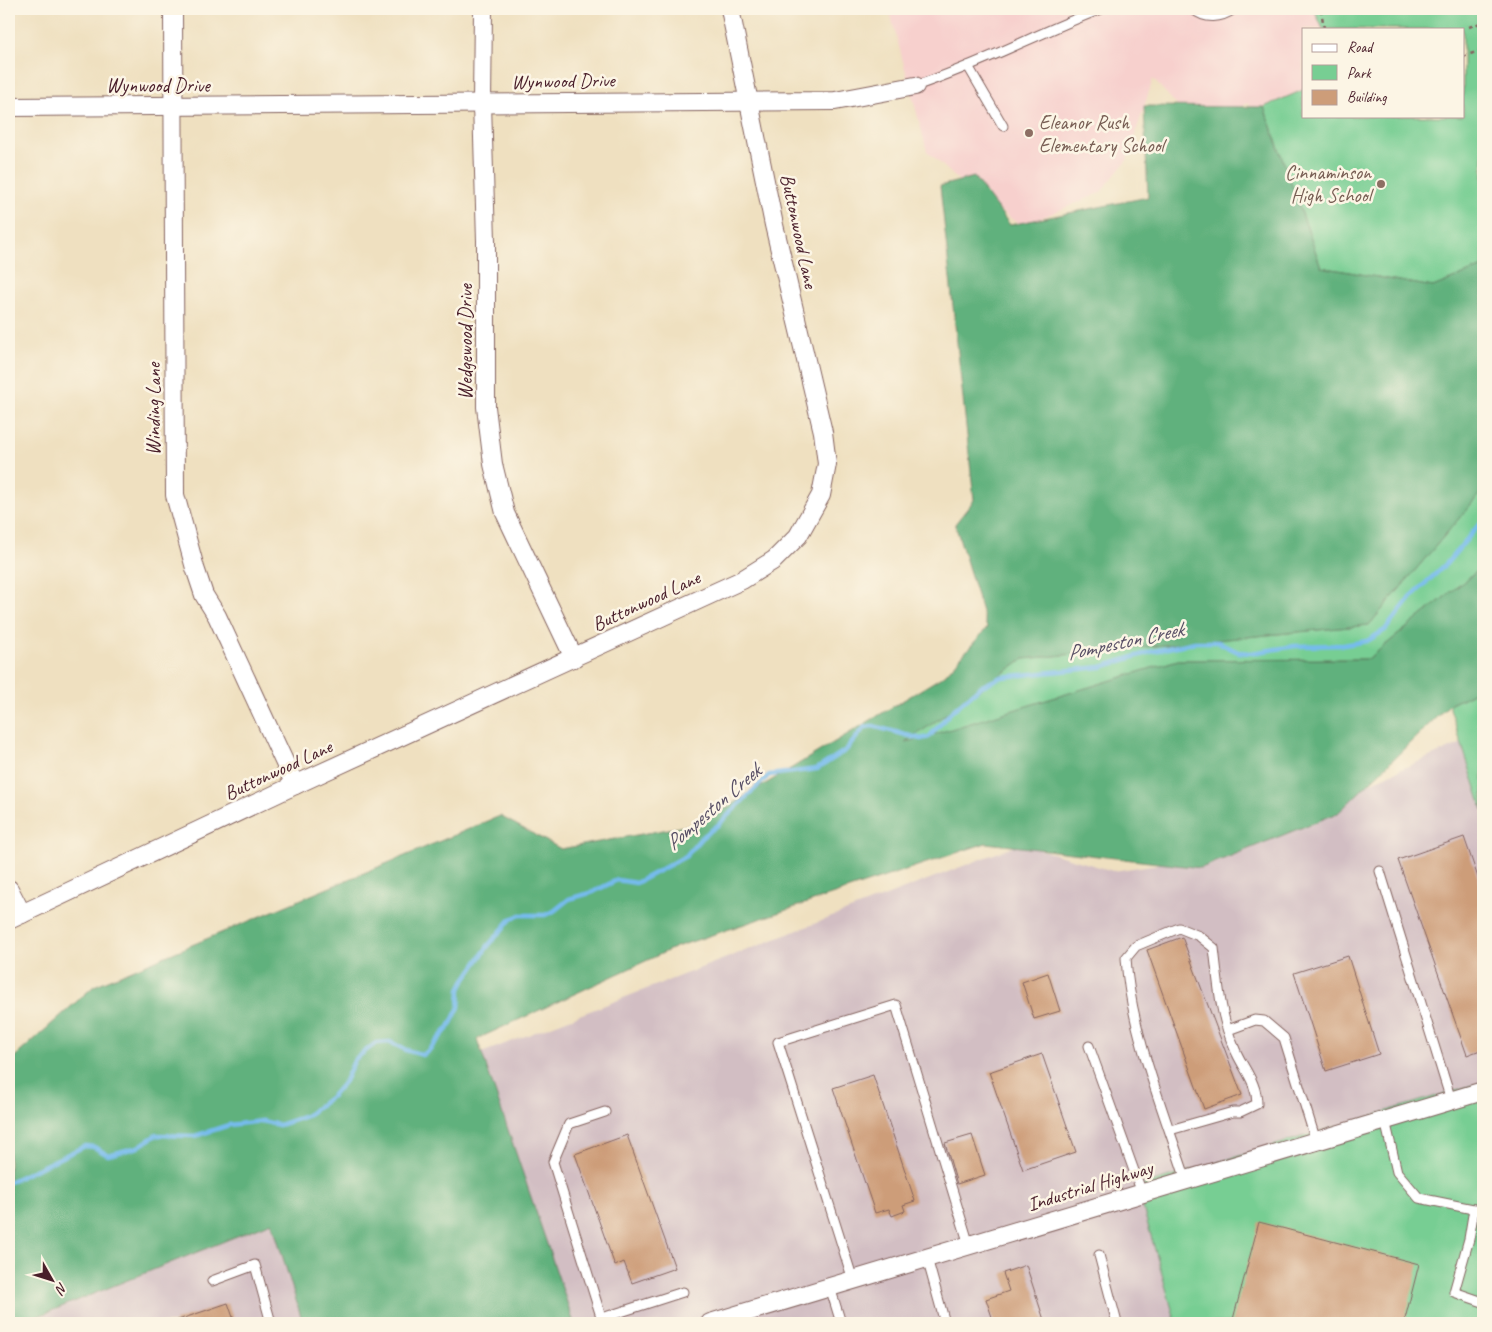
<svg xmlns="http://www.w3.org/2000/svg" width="1492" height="1332" font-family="Caveat,sans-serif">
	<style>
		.built { fill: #f7d0cd; fill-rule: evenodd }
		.industrial { fill: #d2bec3 }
		.green { fill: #77ce93; stroke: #60765f }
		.forest { fill: #61b17d; stroke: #566854 }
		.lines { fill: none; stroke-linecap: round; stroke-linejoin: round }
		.stream { stroke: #76bbed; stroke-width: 4.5 }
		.building { fill: #cd9d79 }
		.lane-casing { stroke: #84635f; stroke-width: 11 }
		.street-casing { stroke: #84635f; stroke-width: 20 }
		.path { stroke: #84635f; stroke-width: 2.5; stroke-dasharray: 4 4; stroke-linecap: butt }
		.lane { stroke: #fff; stroke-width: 9 }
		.street { stroke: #fff; stroke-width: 18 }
		.education-dot { fill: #8d6e63; stroke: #fcf5e5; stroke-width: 2 }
		.labels { text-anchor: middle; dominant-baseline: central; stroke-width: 5; stroke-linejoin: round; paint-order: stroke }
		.street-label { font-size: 20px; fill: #4a1f2b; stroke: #fcf5e5 }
		.education-label { font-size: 20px; fill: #785e54; stroke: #fcf5e5; text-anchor: start }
		.water-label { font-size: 21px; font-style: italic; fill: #574e65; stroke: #fcf5e5 }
	</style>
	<rect width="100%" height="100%" fill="#fcf5e5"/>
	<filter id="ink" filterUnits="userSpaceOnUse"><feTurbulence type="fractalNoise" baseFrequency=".02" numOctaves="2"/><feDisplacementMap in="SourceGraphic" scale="10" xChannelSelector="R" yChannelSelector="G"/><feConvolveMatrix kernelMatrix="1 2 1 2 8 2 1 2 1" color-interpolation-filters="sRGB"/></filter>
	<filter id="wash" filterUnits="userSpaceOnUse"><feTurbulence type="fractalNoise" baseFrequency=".0096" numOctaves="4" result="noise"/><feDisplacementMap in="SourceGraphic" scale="20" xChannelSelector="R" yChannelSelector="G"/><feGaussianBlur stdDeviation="1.12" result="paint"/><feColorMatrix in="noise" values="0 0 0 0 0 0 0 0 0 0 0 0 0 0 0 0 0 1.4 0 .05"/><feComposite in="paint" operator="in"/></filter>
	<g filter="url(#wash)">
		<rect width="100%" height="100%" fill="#efe0c0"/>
		<path class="built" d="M889,9H1483V273L1304,252L1248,103L1232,111L1186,115L1153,79L1127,160L1100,193L1022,226L969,190L927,151ZM1303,29H1463V116H1303Z"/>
		<polygon class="industrial" points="1483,734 1483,1323 38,1323 36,1317 258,1228 381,1092 1020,844 1113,871 1192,859"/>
		<g class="green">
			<polygon points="1314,9 1483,9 1483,267 1433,287 1321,267 1264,107 1303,90 1303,116 1463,116 1463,29 1323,29"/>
			<polygon points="1483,490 1483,566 1368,659 1178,660 903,744 1023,659 1369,625"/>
			<polygon points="1483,688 1483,810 1449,705"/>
			<polygon points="1483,1082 1483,1323 1176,1323 1137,1187"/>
		</g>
		<polygon class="forest" points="1144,106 1264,107 1321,267 1433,287 1483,267 1483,490 1369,625 1023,659 905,743 1178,660 1368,659 1483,566 1483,688 1449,705 1338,813 1201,868 986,843 676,947 477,1039 574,1323 303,1323 272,1222 36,1317 38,1323 9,1323 9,1062 94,986 500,816 561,849 701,823 945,675 987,628 955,524 974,500 940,186 974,177 1010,225 1148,197"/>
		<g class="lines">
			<polyline class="stream" points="9,1182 85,1146 94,1147 108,1155 138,1147 156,1135 195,1136 229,1125 262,1121 279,1125 306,1116 332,1096 345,1081 355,1059 376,1043 390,1042 406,1050 423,1055 429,1050 449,1027 459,1007 460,989 464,981 488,946 511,919 520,915 545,915 554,911 569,899 593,892 617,880 636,883 686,856 701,838 718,825 769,775 817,769 846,750 865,727 873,726 921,739 929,737 951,712 980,687 1001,677 1101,667 1150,652 1195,642 1218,642 1238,652 1251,653 1295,646 1344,645 1367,641 1385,630 1412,596 1446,564 1483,520"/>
		</g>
		<g id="blocks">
			<g class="building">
				<polygon points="1464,837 1483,892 1483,1049 1467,1055 1398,860"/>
				<polygon points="1182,937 1242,1095 1204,1109 1147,950"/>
				<polygon points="1348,956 1379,1054 1326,1071 1294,973"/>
				<polygon points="1048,973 1060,1011 1034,1019 1022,982"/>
				<polygon points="1042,1054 1076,1152 1023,1170 989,1072"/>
				<polygon points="873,1075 915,1201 903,1205 905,1211 892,1216 889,1209 875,1213 833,1088"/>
				<polygon points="627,1135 675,1268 632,1283 624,1262 615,1266 575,1154"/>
				<polygon points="972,1135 985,1175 957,1184 945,1143"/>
				<polygon points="1259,1222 1419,1264 1404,1323 1232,1323"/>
				<polygon points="1026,1265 1045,1323 994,1323 986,1299 1009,1291 1003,1273"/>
				<polygon points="228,1303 235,1323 175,1323 175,1321"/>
			</g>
		</g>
	</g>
	<g filter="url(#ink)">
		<use href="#blocks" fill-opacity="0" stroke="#84635f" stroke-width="1"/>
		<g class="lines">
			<defs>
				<g id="lane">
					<path d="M1193,9C1206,20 1221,18 1234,9"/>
					<polyline points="968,66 1003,126"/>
					<path d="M915,86C979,65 1038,33 1101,9"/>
					<polyline points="1380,871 1451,1100"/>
					<polyline points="1228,1030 1255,1020 1264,1021 1284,1038 1316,1141"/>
					<polyline points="1089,1046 1142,1193"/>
					<polyline points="1385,1120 1397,1172 1419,1198 1483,1211"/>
					<path d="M1170,1130L1233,1112H1240L1257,1104C1257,1081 1242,1068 1234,1047C1220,1016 1218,981 1214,948L1199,936L1179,928L1136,946L1126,958C1130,1029 1164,1112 1186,1180"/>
					<polyline points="1474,1209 1469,1239 1454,1292 1483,1302"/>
					<polyline points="1099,1255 1117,1323"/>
					<polyline points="927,1258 945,1323"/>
					<polyline points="853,1280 778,1042 896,1005 969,1245"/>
					<polyline points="212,1281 255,1265 271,1323"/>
					<polyline points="830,1287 841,1323"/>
					<polyline points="602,1318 683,1292"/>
					<polyline points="603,1323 553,1162 569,1124 605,1112"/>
				</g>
				<g id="street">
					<polyline points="173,9 175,495 195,568 204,595 217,616 295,785"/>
					<polyline points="483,9 482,103 486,241 486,407 493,464 505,513 574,658"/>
					<polyline points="9,107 835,101 915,86"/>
					<polyline points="9,889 22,914"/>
					<polyline points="9,920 295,785 742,580 774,560 798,536 821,495 827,464 823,432 774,225 730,9"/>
					<polyline points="710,1323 1483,1091"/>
				</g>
			</defs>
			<use href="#lane" class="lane-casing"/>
			<use href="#street" class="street-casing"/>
			<g class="path">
				<polyline points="1321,9 1324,29"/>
				<polyline points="1469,27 1483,22"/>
				<polyline points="1463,57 1483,49"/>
			</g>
			<use href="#lane" class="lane"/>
			<use href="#street" class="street"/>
		</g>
	</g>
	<g class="education-dot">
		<circle cx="1029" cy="133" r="5"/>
		<circle cx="1381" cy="184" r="5"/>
	</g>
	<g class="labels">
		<g class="street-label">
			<text transform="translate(563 81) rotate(-1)">Wynwood Drive</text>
			<text x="158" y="85">Wynwood Drive</text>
			<text transform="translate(799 231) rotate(78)">Buttonwood Lane</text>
			<text transform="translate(465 342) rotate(-90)">Wedgewood Drive</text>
			<text transform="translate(153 409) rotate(-90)">Winding Lane</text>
			<text transform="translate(646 601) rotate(-25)">Buttonwood Lane</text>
			<text transform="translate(278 770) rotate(-25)">Buttonwood Lane</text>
			<text transform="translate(1090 1186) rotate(-17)">Industrial Highway</text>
		</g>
		<g class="education-label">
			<text x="1039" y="122">Eleanor Rush<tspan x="1039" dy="23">Elementary School</tspan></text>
			<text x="1371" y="172" text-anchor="end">Cinnaminson<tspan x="1371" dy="23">High School</tspan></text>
		</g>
		<g class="water-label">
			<text transform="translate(1125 641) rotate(-12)">Pompeston Creek</text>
			<text transform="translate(713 807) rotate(-41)">Pompeston Creek</text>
		</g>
	</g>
	<rect width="1492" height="1332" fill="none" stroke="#fcf5e5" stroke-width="30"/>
	<rect x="1302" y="28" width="162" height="90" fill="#fcf5e5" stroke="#b59f9b"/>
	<rect x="1312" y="44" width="25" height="8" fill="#ffffff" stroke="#b59f9b"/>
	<text x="1347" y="52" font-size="15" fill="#4a1f2b">Road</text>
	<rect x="1312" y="65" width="25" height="15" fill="#77ce93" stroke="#b59f9b"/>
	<text x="1347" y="78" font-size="15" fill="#4a1f2b">Park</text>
	<rect x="1312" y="90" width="25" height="15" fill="#cd9d79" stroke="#b59f9b"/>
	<text x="1347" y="102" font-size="15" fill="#4a1f2b">Building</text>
	<g transform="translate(52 1280) rotate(129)" stroke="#fcf5e5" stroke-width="4" paint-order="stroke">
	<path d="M0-4L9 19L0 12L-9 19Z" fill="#4a1f2b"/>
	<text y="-8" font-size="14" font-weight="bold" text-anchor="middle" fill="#4a1f2b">N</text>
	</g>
</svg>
